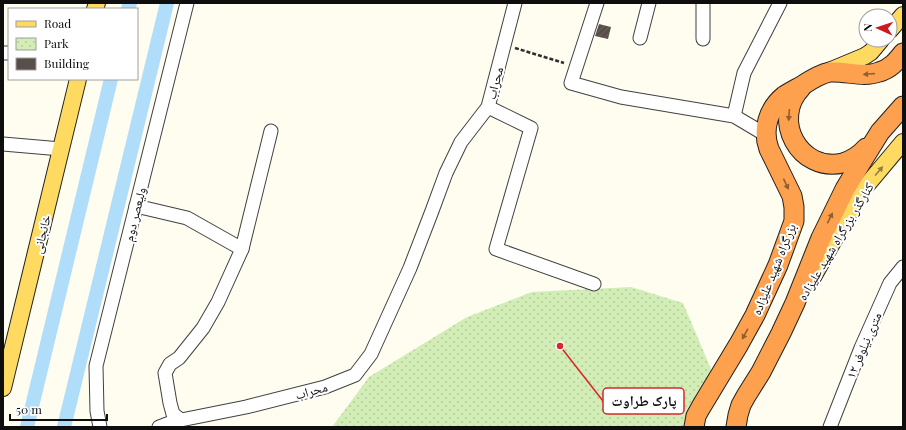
<svg xmlns="http://www.w3.org/2000/svg" width="906" height="430" font-family="'Playfair Display','Noto Naskh Arabic',serif">
	<style>
		.park { fill: url(#park-dots) }
		.lines { fill: none; stroke-linecap: round; stroke-linejoin: round }
		.canal { stroke: #b0defa; stroke-width: 14 }
		.building { fill: url(#building-hatch) }
		.minor-casing { stroke: #414141; stroke-width: 15 }
		.major-casing { stroke: #1f1f1f; stroke-width: 18 }
		.highway-casing { stroke: #1f1f1f; stroke-width: 21 }
		.path { stroke: #303030; stroke-width: 2.5; stroke-dasharray: 4 2; stroke-linecap: butt }
		.minor { stroke: #fff; stroke-width: 13 }
		.major { stroke: #ffda60; stroke-width: 16 }
		.highway { stroke: #fea14f; stroke-width: 19 }
		.oneway { fill: #925f32 }
		.oneway2 { fill: #937e3b }
		.labels { text-anchor: middle; dominant-baseline: central; stroke-width: 4; stroke-linejoin: round; paint-order: stroke }
		.street-label { font-size: 13px; fill: #0e0e0e; stroke: #fff }
		.leader { fill: none; stroke: #d62828; stroke-width: 1.5 }
		.callout-dot { fill: #d62828; stroke: #fff; stroke-width: 1.5 }
		.callout { fill: #fff; stroke: #d62828; stroke-width: 1.5 }
		.callout-label { font-size: 14px; text-anchor: middle; font-weight: bold; fill: #0e0e0e }
	</style>
	<defs>
		<pattern id="park-dots" width="8" height="8" patternUnits="userSpaceOnUse"><rect width="8" height="8" fill="#d2edb6"/><path d="M2 2h.1M6 6h.1" fill="none" stroke="#b3ca9b" stroke-width="1.8" stroke-linecap="round"/></pattern>
		<pattern id="building-hatch" width="6" height="6" patternUnits="userSpaceOnUse"><rect width="6" height="6" fill="#584f4a"/><path d="M-1 1l2-2M0 6l6-6M5 7l2-2" fill="none" stroke="#6b6460"/></pattern>
	</defs>
	<rect width="100%" height="100%" fill="#fffcf0"/>
	<polygon class="park" points="631,287 683,303 714,376 701,427 332,427 369,377 467,317 532,292"/>
	<g class="lines">
		<g class="canal">
			<polyline points="128,9 130,3"/>
			<polyline points="27,427 111,79"/>
			<polyline points="64,427 167,3"/>
		</g>
	</g>
	<polygon class="building" points="599,24 611,27 608,39 595,36"/>
	<g class="lines">
		<defs>
			<g id="minor">
				<polyline points="597,3 571,83 621,97 734,116 766,135"/>
				<polyline points="703,3 703,39"/>
				<polyline points="640,38 649,3"/>
				<polyline points="3,53 9,53"/>
				<polyline points="488,107 531,128 496,249 594,284"/>
				<polyline points="734,116 744,73 780,3"/>
				<polyline points="271,131 242,249 218,302 203,328 179,358 170,364 165,373 170,403 173,414 181,420 246,407 325,387 355,375 371,354 410,268 432,211 446,173 461,142 488,107 515,3"/>
				<polyline points="3,144 61,149"/>
				<polyline points="136,206 187,218 242,249"/>
				<polyline points="100,427 97,411 96,366 187,3"/>
				<polyline points="159,427 180,419"/>
				<polyline points="830,427 861,348 890,283 903,267"/>
			</g>
			<g id="major">
				<polyline points="95,9 97,3"/>
				<polyline points="890,30 903,15"/>
				<polyline points="829,71 865,56 871,52 881,40"/>
				<polyline points="813,277 861,192 903,142"/>
				<polyline points="3,388 78,79"/>
			</g>
			<g id="highway">
				<path d="M801,88C771,119 799,173 843,163C852,160 860,155 866,148"/>
				<path d="M694,427L696,416L701,407L739,344L755,315L778,265L794,221V207L792,196L769,149C762,130 768,109 784,96C790,92 796,89 803,85C812,79 820,74 830,72C847,71 863,78 879,72C890,69 896,62 903,53"/>
				<polyline points="736,427 738,415 741,405 746,396 761,372 781,333 795,303 821,238 845,189 862,161 880,132 903,106"/>
			</g>
		</defs>
		<use href="#minor" class="minor-casing"/>
		<use href="#major" class="major-casing"/>
		<use href="#highway" class="highway-casing"/>
		<polyline class="path" points="515,48 564,63"/>
		<use href="#minor" class="minor"/>
		<use href="#major" class="major"/>
		<use href="#highway" class="highway"/>
	</g>
	<defs><path id="oneway-solid" d="M-6-.8H1V-3.2L6.5 0L1 3.2V.8H-6Z"/></defs>
	<g class="oneway">
		<use href="#oneway-solid" transform="translate(869 74) rotate(176)"/>
		<use href="#oneway-solid" transform="translate(789 115) rotate(94)"/>
		<use href="#oneway-solid" transform="translate(786 184) rotate(65)"/>
		<use href="#oneway-solid" transform="translate(830 218) rotate(-64)"/>
		<use href="#oneway-solid" transform="translate(745 334) rotate(119)"/>
	</g>
	<use class="oneway2" href="#oneway-solid" transform="translate(879 171) rotate(-50)"/>
	<g class="labels">
		<g class="street-label">
			<text transform="translate(494 83) rotate(-76)">محراب</text>
			<text transform="translate(134 214) rotate(-76)">ولیعصر دوم</text>
			<text transform="translate(41 234) rotate(-76)">خانجانی</text>
			<text transform="translate(835 241) rotate(-59)">کنارگذر بزرگراه شهید علیزاده</text>
			<text transform="translate(773 269) rotate(-68)">بزرگراه شهید علیزاده</text>
			<text transform="translate(863 345) rotate(-67)">۱۲ متری نیلوفر</text>
			<text transform="translate(311 390) rotate(-16)">محراب</text>
		</g>
	</g>
	<path class="leader" d="M560 346L603 401"/>
	<circle class="callout-dot" cx="560" cy="346" r="4"/>
	<rect class="callout" x="603" y="388" width="81" height="26" rx="4"/>
	<g class="callout-label">
		<text x="644" y="406">پارک طراوت</text>
	</g>
	<rect width="906" height="430" fill="none" stroke="#0e0e0e" stroke-width="8"/>
	<rect x="8" y="8" width="130" height="72" fill="#ffffff" stroke="#9f9f9f"/>
	<rect x="16" y="21" width="20" height="6" fill="#ffda60" stroke="#9f9f9f"/>
	<text x="44" y="28" font-size="12" fill="#0e0e0e">Road</text>
	<rect x="16" y="38" width="20" height="12" fill="url(#park-dots)" stroke="#9f9f9f"/>
	<text x="44" y="48" font-size="12" fill="#0e0e0e">Park</text>
	<rect x="16" y="58" width="20" height="12" fill="#584f4a" stroke="#9f9f9f"/>
	<text x="44" y="68" font-size="12" fill="#0e0e0e">Building</text>
	<g transform="translate(878 28) rotate(273)"><circle r="19" fill="#ffffff" stroke="#9f9f9f"/>
	<path d="M0-3L7 15L0 10L-7 15Z" fill="#c91c22"/>
	<text y="-6" font-size="11" font-weight="bold" text-anchor="middle" fill="#0e0e0e">N</text>
	</g>
	<path d="M10 414v6h97v-6" fill="none" stroke="#0e0e0e" stroke-width="2"/>
	<text x="16" y="414" font-size="12" fill="#0e0e0e" stroke="#ffffff" stroke-width="3" paint-order="stroke">50 m</text>
</svg>
